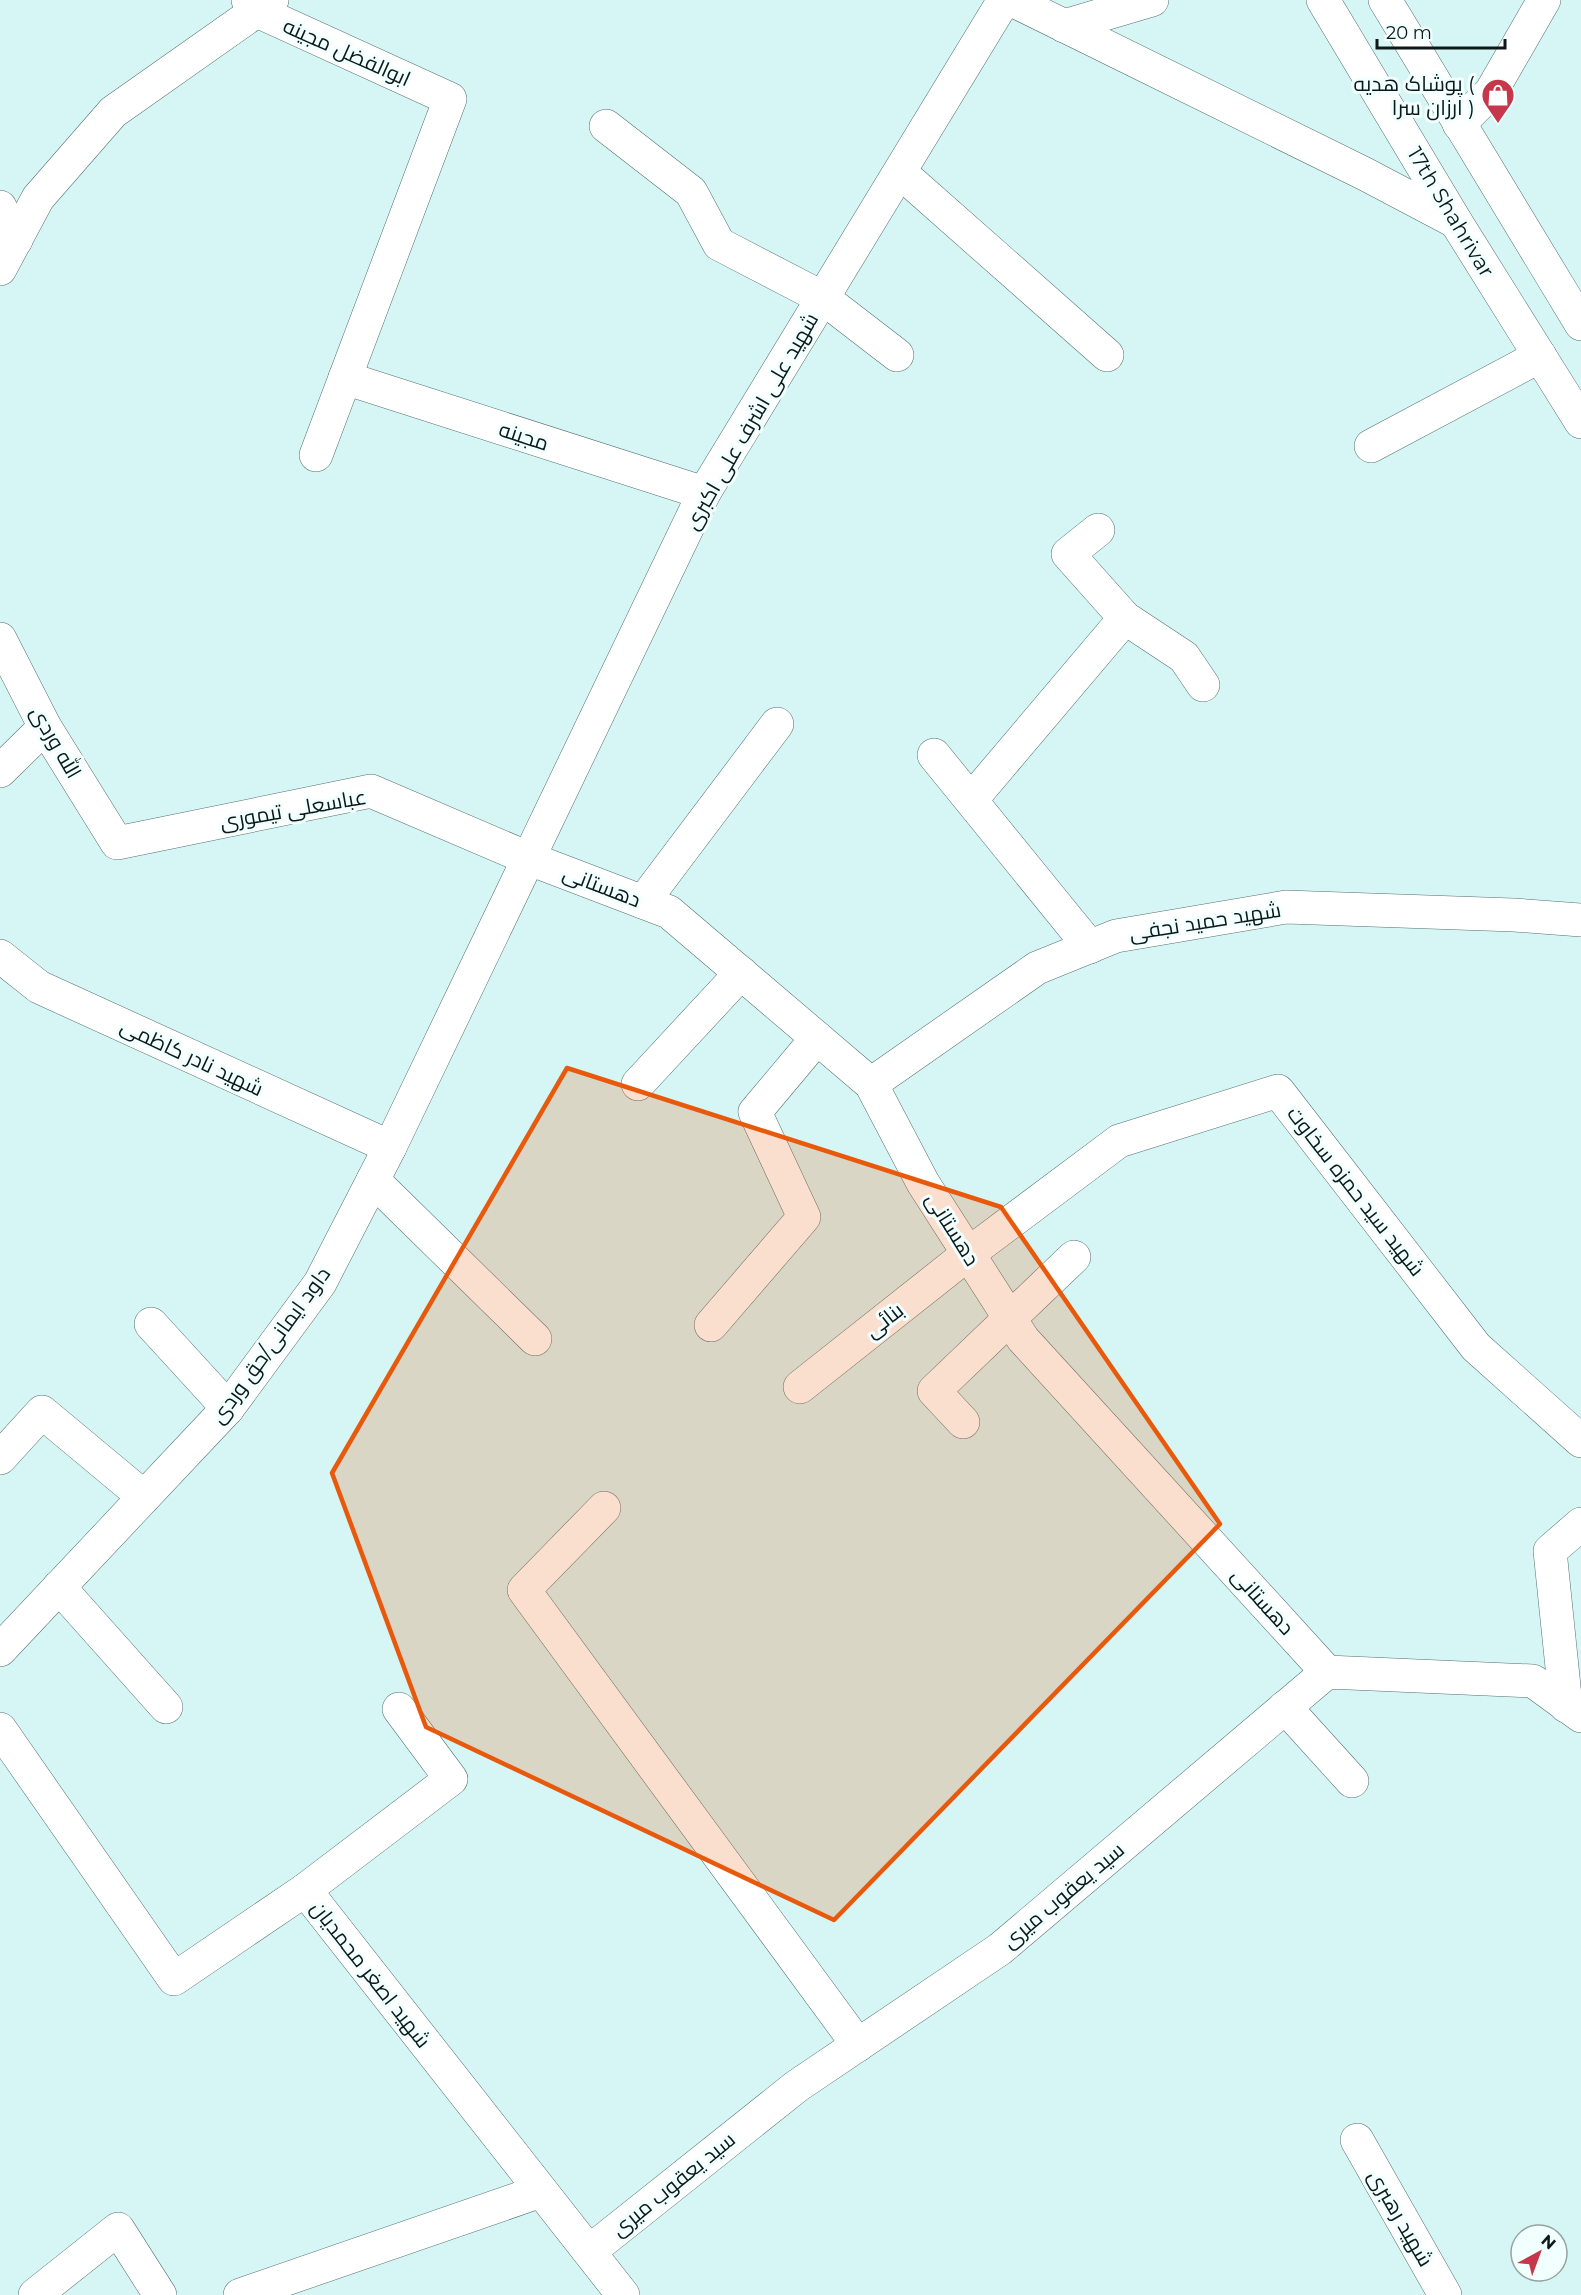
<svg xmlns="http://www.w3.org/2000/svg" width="1581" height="2295" font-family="Montserrat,Cairo,sans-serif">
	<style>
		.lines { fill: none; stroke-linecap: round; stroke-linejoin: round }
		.minor-casing { stroke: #547071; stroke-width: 34 }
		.major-casing { stroke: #547071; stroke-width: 34 }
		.minor { stroke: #fff; stroke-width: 33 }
		.major { stroke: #fff; stroke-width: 33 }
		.marked { fill: #e8590c; fill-opacity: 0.2; stroke: #e8590c; stroke-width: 4.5; stroke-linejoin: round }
		.labels { text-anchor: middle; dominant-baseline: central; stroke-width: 6; stroke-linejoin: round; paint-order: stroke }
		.street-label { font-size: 21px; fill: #0d1919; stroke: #f2ffff }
		.poi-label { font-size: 21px; fill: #0d1919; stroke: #f2ffff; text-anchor: end }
	</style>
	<rect width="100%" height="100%" fill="#d6f6f6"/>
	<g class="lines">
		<defs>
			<g id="minor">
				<polyline points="248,0 257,11 450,99 316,455"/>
				<polyline points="1064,26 1152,0"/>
				<polyline points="1459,124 1491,92 1544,0"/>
				<polyline points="606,126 691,192 719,244 823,298 897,355"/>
				<polyline points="900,172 1107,355"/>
				<polyline points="0,207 16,240"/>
				<polyline points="0,269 38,198 113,112 272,0"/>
				<polyline points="345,378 704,493"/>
				<polyline points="1371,446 1540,356"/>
				<polyline points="1098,530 1068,554 1125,618 1184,657 1203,685"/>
				<polyline points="0,639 45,727 117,843 371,791 530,859 669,912 871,1084 923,1183 1023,1339 1327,1672"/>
				<polyline points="934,755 1090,947"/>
				<polyline points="0,771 45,727"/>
				<polyline points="971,800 1125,618"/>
				<polyline points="643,902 777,724"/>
				<polyline points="0,956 39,987 390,1147"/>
				<polyline points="638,1084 741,973"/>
				<polyline points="871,1084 1037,968 1116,936 1286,907 1514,915 1581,920"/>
				<polyline points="373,1180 535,1339"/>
				<polyline points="151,1324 228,1408"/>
				<polyline points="711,1325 804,1217 755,1112 817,1038"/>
				<polyline points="800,1387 968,1254 1119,1141 1278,1091 1476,1347 1581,1441"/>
				<polyline points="963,1422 934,1391 1074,1257"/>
				<polyline points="0,1458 42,1412 144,1497"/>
				<polyline points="604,1508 524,1590 858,2045"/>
				<polyline points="59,1587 166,1707"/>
				<polyline points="0,1650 228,1408 320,1283 390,1147 704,493 1004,0"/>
				<polyline points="1566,1706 1550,1551 1581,1524"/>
				<polyline points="1285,1707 1352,1781"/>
				<polyline points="0,1729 174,1979 305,1890 623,2295"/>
				<polyline points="305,1890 451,1779 399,1709"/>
				<polyline points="1357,2140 1445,2295"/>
				<polyline points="590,2251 797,2086 1000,1949 1327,1672 1533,1681 1581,1716"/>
				<polyline points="35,2295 118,2229 160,2295"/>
				<polyline points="240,2295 541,2191"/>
			</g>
			<g id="major">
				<polyline points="1012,0 1365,174 1456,222"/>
				<polyline points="1323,0 1456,222 1581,422"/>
				<polyline points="1385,0 1581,324"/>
			</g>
		</defs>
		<use href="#minor" class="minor-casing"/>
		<use href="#major" class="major-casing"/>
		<use href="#minor" class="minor"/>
		<use href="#major" class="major"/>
	</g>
	<path class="marked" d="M567,1068L1001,1207L1220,1524L834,1920L426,1727L332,1473Z"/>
	<defs>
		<symbol id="shop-pin" viewBox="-11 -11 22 30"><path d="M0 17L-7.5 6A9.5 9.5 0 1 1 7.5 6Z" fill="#c7374b" stroke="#f2ffff"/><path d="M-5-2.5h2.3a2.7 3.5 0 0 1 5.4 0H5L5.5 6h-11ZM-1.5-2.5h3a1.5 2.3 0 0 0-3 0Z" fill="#fff"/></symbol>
	</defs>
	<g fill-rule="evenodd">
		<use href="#shop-pin" x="1479" y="76" width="38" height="52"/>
	</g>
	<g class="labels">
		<g class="street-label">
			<text transform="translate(347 52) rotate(24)">ابوالفضل مجینه</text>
			<text transform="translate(1451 212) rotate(59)">17th Shahrivar</text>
			<text transform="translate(751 421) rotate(-60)">شهید علی اشرف علی اکبری</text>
			<text transform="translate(524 436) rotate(18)">مجینه</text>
			<text transform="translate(56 742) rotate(60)">الله وردی</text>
			<text transform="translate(293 809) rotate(-10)">عباسعلی تیموری</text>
			<text transform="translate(602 886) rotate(21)">دهستانی</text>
			<text transform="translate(1205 921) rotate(-9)">شهید حمید نجفی</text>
			<text transform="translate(192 1057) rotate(25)">شهید نادر کاظمی</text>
			<text transform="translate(1356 1191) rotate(52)">شهید سید حمزه سخاوت</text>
			<text transform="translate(953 1229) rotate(58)">دهستانی</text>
			<text transform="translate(884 1320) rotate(-38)">بنائی</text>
			<text transform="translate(270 1345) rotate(-54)">داود ایمانی/حق وردی</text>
			<text transform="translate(1263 1601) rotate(48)">دهستانی</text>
			<text transform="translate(1063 1895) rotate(-40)">سید یعقوب میری</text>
			<text transform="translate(371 1974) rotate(52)">شهید اصغر محمدیان</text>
			<text transform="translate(673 2184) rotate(-39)">سید یعقوب میری</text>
			<text transform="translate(1401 2218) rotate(60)">شهید رهبری</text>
		</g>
		<g class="poi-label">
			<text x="1475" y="83">پوشاک هدیه (<tspan x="1475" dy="24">ارزان سرا )</tspan></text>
		</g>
	</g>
	<g transform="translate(1539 2253) rotate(41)"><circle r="28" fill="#f2ffff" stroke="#96a3a3" stroke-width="1.5"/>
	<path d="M0-4.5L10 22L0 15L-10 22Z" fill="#c7374b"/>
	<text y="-9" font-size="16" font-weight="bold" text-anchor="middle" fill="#0d1919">N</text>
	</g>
	<path d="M1377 39v9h128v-9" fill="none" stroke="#0d1919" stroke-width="3"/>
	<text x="1386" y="39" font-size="18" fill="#0d1919" stroke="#f2ffff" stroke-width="4.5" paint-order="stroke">20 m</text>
</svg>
